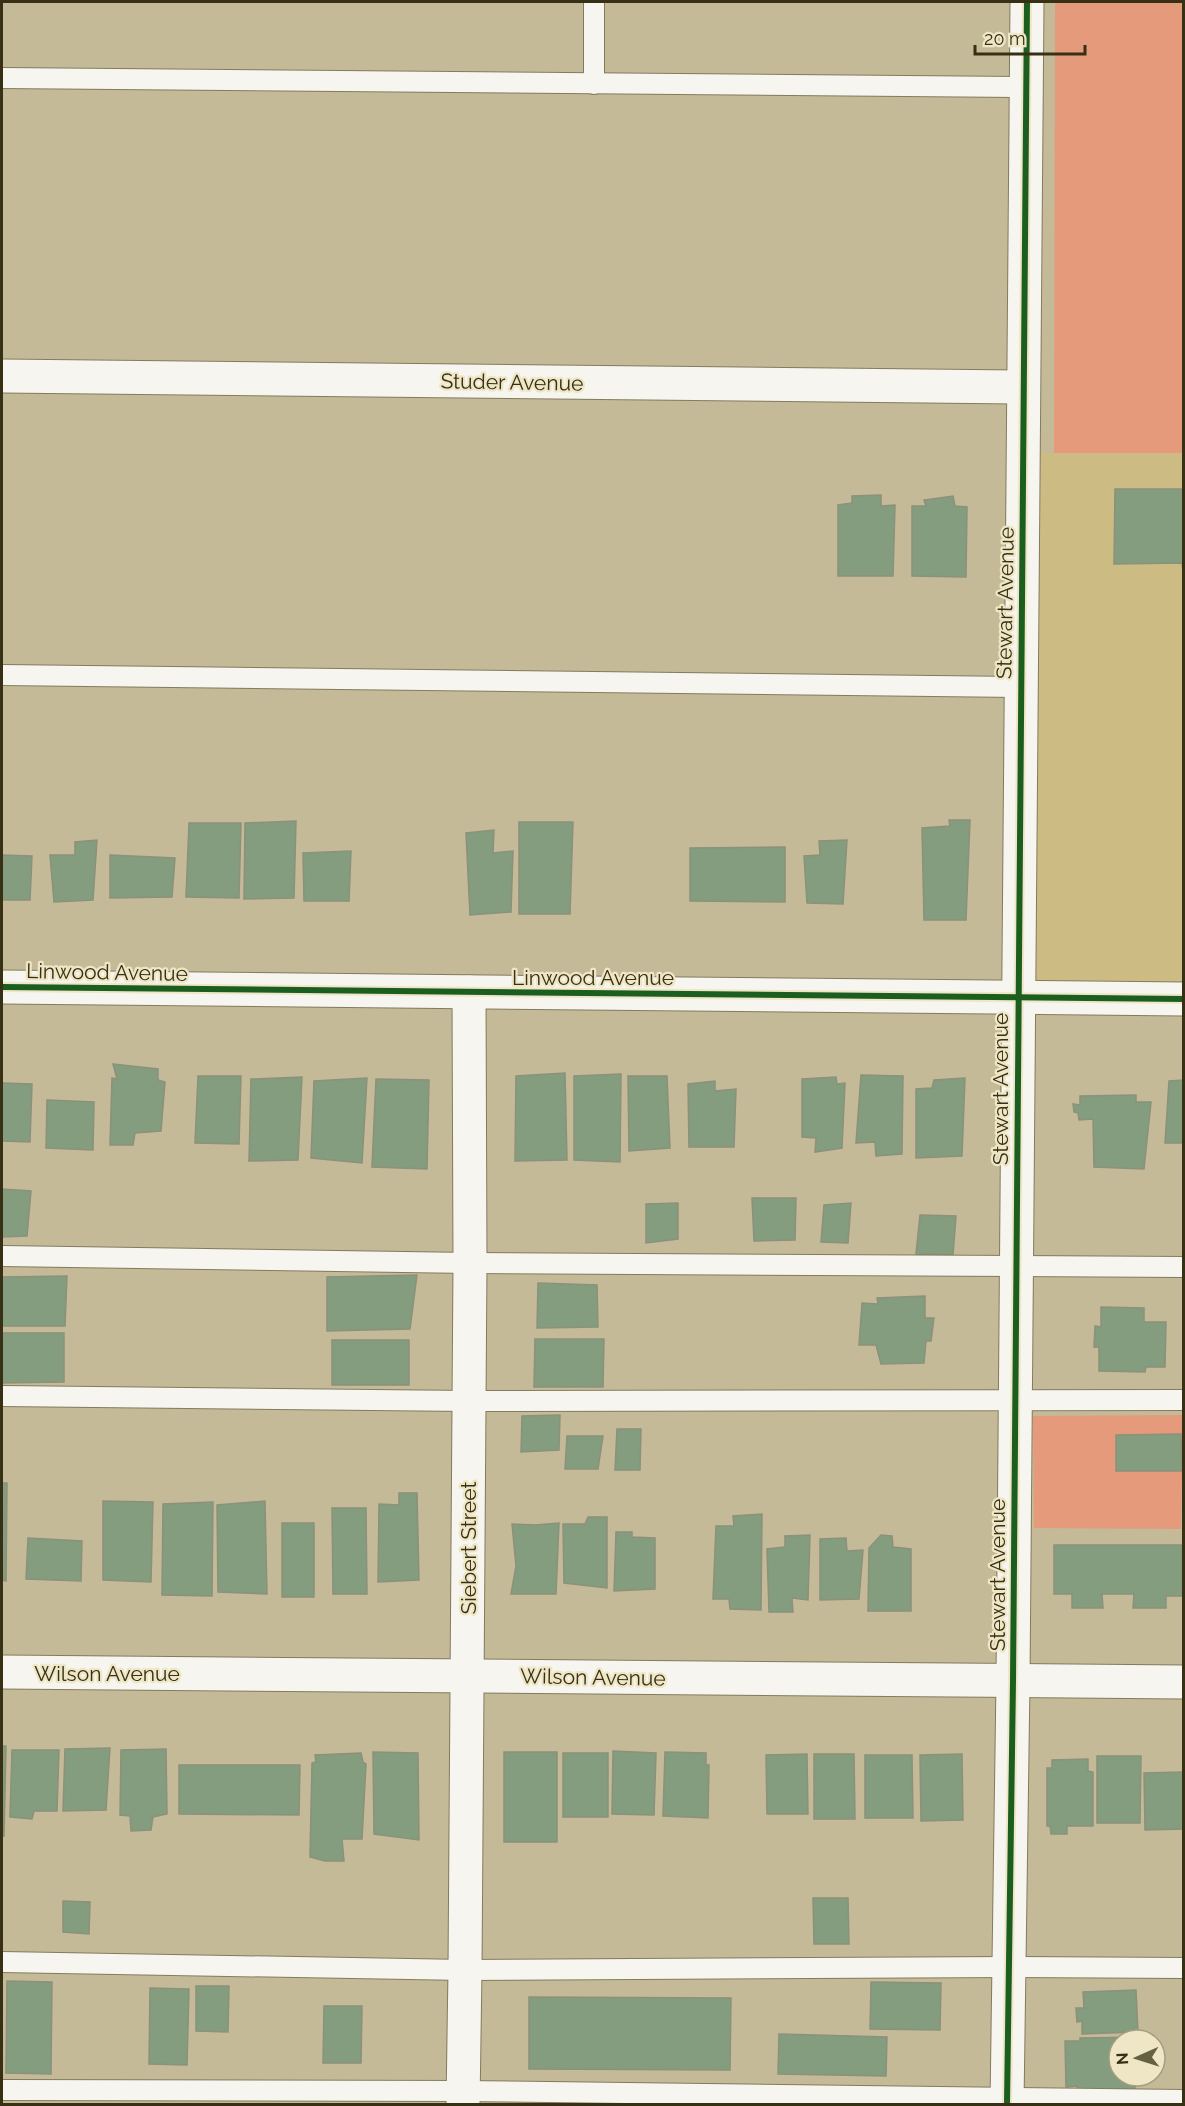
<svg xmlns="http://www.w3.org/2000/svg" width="1185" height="2106" font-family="Raleway,sans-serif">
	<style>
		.built { fill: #ccbc84 }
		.green { fill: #e49a7b }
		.building { fill: #849d7e; stroke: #8b917a; stroke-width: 1.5 }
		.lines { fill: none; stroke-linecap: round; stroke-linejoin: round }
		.lane-casing { stroke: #837b5e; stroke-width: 22 }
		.street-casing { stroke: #837b5e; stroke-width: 35 }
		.lane { stroke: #f6f5ef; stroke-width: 20 }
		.street { stroke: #f6f5ef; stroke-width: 33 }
		.cycleway-casing { stroke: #efe6c6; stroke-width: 10 }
		.cycleway { stroke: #1b5e20; stroke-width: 6 }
		.labels { text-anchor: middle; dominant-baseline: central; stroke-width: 4.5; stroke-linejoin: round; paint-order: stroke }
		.street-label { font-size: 21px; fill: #373015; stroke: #efe6c6 }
	</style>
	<rect width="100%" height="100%" fill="#c4ba97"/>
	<polygon class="built" points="1020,450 1054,453 1183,453 1183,998 1014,996"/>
	<g class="green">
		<polygon points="1055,2 1183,2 1183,453 1054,453"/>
		<polygon points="1183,1415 1181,1529 1034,1528 1033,1416"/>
	</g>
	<g class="building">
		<polygon points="1115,489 1184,489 1184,579 1182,563 1114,564"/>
		<polygon points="881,495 881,506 895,505 893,576 838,576 838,505 852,503 852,496"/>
		<polygon points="953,496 955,506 967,507 966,577 912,576 912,506 926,506 924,500"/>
		<polygon points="949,820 970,820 966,920 924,920 922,828 950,826"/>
		<polygon points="296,821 294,898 244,899 245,823"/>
		<polygon points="519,822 573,822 570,914 519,914"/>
		<polygon points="189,823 241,823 239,898 186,897"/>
		<polygon points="494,830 493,853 513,851 511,912 470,915 466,833"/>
		<polygon points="97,840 93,900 54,902 50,855 75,855 75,842"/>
		<polygon points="847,840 843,904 807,903 804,856 820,855 819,841"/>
		<polygon points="785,847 785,902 690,901 690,848"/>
		<polygon points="351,851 349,901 304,901 303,853"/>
		<polygon points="2,855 32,856 30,900 2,900"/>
		<polygon points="110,855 175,858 172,897 110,898"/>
		<polygon points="113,1064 158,1069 158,1080 165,1082 161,1131 135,1133 133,1145 110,1145 112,1078 117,1079"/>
		<polygon points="565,1073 567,1160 515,1161 516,1076"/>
		<polygon points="621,1074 620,1162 574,1160 574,1076"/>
		<polygon points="861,1075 903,1076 902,1154 876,1156 875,1142 856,1143"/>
		<polygon points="198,1076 241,1076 239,1144 195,1143"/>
		<polygon points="628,1076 667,1076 670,1148 629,1151"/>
		<polygon points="302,1077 298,1160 249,1161 251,1079"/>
		<polygon points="836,1077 837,1084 845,1083 842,1148 815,1152 816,1138 802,1137 802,1079"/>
		<polygon points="367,1078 362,1163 311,1158 314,1081"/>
		<polygon points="965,1078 962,1156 916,1158 916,1089 932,1088 934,1080"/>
		<polygon points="376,1079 429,1080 427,1169 372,1167"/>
		<polygon points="1184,1080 1184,1143 1165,1143 1169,1081"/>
		<polygon points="715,1081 715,1091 736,1089 734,1147 689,1147 688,1084"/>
		<polygon points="2,1083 32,1084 30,1142 2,1141"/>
		<polygon points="1136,1095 1136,1102 1151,1102 1144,1169 1094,1167 1093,1119 1079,1120 1078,1113 1074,1112 1073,1104 1080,1105 1080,1096"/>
		<polygon points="47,1100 94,1102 93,1150 46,1148"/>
		<polygon points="2,1189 31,1191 27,1236 2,1237"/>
		<polygon points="752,1198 796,1198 795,1240 754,1241"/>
		<polygon points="678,1203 678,1239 646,1243 646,1204"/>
		<polygon points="851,1203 848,1243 821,1242 824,1205"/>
		<polygon points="920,1215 956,1216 953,1255 916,1254"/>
		<polygon points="417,1275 410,1329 327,1331 327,1277"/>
		<polygon points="67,1276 65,1326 2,1326 2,1277"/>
		<polygon points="538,1283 597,1285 598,1327 537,1328"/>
		<polygon points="925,1296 925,1318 934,1318 931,1341 926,1341 924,1363 881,1364 876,1345 859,1345 862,1303 878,1304 877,1298"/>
		<polygon points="1101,1307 1144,1308 1144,1322 1166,1322 1165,1367 1146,1367 1145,1372 1099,1371 1099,1347 1094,1347 1095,1326 1101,1327"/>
		<polygon points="2,1333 64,1333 64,1382 2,1383"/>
		<polygon points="535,1339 604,1339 603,1387 534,1387"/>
		<rect x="332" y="1340" width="77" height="45"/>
		<polygon points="560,1415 559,1450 521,1452 522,1416"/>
		<polygon points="617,1429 641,1429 640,1470 615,1470"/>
		<polygon points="1181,1434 1182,1471 1116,1471 1116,1435"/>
		<polygon points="567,1436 603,1436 598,1469 565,1469"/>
		<polygon points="2,1483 7,1483 6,1581 2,1580"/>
		<polygon points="399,1493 417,1493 419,1580 378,1582 379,1504 399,1505"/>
		<polygon points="103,1501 153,1502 151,1582 103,1580"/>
		<polygon points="265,1501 267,1594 218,1592 217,1505"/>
		<polygon points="213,1502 212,1596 162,1595 163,1504"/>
		<polygon points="332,1508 366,1508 367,1594 333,1594"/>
		<polygon points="762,1514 761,1610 730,1609 729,1599 713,1599 716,1526 734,1526 733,1516"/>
		<polygon points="588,1517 607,1517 607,1588 564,1583 563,1524 585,1524"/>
		<rect x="282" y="1523" width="32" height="74"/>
		<polygon points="559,1523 556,1594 511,1594 516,1566 512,1524 535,1525"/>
		<polygon points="616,1532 632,1532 632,1537 655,1538 655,1589 614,1591"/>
		<polygon points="810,1535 808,1600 792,1598 793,1612 769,1612 767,1549 785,1547 785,1536"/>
		<polygon points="881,1535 892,1536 893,1547 911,1549 911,1611 868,1611 869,1548"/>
		<polygon points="28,1538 82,1541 81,1581 26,1579"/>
		<polygon points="846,1538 847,1551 863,1550 859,1599 820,1600 820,1539"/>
		<polygon points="1054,1545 1182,1545 1182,1596 1166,1596 1166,1608 1133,1608 1134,1594 1102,1594 1103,1608 1072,1608 1072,1594 1054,1594"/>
		<polygon points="2,1746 6,1746 4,1836 2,1836"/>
		<polygon points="110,1748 106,1810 63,1811 65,1749"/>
		<polygon points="166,1749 167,1814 153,1817 151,1830 131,1831 130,1816 120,1815 121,1750"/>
		<polygon points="12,1750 59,1750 57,1811 34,1811 32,1819 10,1817"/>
		<polygon points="613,1751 656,1753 654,1815 612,1814"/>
		<polygon points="373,1752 418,1753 419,1840 374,1834"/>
		<rect x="504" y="1752" width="53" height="90"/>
		<polygon points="665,1752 706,1753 706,1765 709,1765 708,1818 663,1816"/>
		<polygon points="361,1753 363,1762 366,1764 362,1839 342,1839 344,1861 325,1861 310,1857 312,1763 316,1762 315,1755"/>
		<rect x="563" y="1753" width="45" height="64"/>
		<polygon points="807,1754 808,1814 767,1814 766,1755"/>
		<polygon points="814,1754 854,1754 855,1819 814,1819"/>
		<polygon points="962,1754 963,1820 921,1821 920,1755"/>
		<polygon points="865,1755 912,1755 913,1818 865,1818"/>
		<polygon points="1097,1756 1141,1756 1140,1823 1097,1823"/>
		<polygon points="1088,1759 1088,1771 1093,1772 1093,1826 1067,1826 1067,1834 1051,1834 1050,1826 1047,1826 1047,1768 1052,1768 1052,1760"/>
		<polygon points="179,1765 300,1765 299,1815 179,1814"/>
		<polygon points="1184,1772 1184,1829 1145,1830 1144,1773"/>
		<polygon points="813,1898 848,1898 849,1944 814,1944"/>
		<polygon points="63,1901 90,1902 89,1934 63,1932"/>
		<polygon points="7,1981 52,1982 51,2074 6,2073"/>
		<polygon points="871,1982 941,1983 940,2030 870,2029"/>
		<polygon points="196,1986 229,1986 228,2032 196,2031"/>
		<polygon points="150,1988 189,1989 187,2065 149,2064"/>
		<polygon points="1136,1990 1138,2032 1082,2034 1082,2021 1077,2022 1076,2008 1084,2008 1083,1992"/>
		<polygon points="529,1997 731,1998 730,2070 529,2069"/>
		<polygon points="324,2006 362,2006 361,2063 323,2063"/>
		<polygon points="779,2034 887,2037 886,2076 778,2074"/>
		<polygon points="1144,2037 1144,2040 1119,2040 1119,2076 1135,2076 1135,2090 1078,2091 1077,2086 1066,2087 1065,2041 1080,2041 1080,2038"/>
	</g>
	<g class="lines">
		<defs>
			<g id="lane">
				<polyline points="594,2 594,84"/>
				<polyline points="2,78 1026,87"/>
				<polyline points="2,675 1020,687"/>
				<polyline points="2,1256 470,1263 1184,1267"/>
				<polyline points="2,1396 468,1401 1184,1400"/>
				<polyline points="2,1962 465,1970 1009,1967 1184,1968"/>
				<polyline points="2,2090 463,2091 1184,2100"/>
			</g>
			<g id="street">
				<polyline points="2,376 1023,387"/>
				<polyline points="2,987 1184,999"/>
				<polyline points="2,1672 1184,1682"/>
				<polyline points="463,2104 465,1970 470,1263 469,992"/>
				<polyline points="1007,2104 1013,1681 1027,2"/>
			</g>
		</defs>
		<use href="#lane" class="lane-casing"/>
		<use href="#street" class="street-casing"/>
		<use href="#lane" class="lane"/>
		<use href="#street" class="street"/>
		<defs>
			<g id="cycleway">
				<polyline points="2,987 1184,999"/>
				<polyline points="1007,2104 1013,1681 1027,2"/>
			</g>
		</defs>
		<use href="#cycleway" class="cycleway-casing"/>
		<use href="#cycleway" class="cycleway"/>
	</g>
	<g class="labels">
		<g class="street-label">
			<text transform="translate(512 382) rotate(1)">Studer Avenue</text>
			<text transform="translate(1005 603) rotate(-89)">Stewart Avenue</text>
			<text transform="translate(107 972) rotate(1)">Linwood Avenue</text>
			<text x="593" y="977">Linwood Avenue</text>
			<text transform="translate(1000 1089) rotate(-90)">Stewart Avenue</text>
			<text transform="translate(468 1548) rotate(-90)">Siebert Street</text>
			<text transform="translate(997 1575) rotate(-90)">Stewart Avenue</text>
			<text x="107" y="1673">Wilson Avenue</text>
			<text transform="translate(593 1677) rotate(1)">Wilson Avenue</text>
		</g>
	</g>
	<rect width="1185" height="2106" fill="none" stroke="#373015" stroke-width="6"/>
	<g transform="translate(1137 2058) rotate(267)"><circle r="28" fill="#efe6c6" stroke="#a59d7f" stroke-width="1.5"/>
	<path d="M0-4.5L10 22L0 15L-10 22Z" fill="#686042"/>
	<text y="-9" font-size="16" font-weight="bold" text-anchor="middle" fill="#373015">N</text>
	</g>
	<path d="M975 45v9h110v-9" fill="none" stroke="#373015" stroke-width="3"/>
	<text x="984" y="45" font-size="18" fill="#373015" stroke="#efe6c6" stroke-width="4.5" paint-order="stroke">20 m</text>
</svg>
